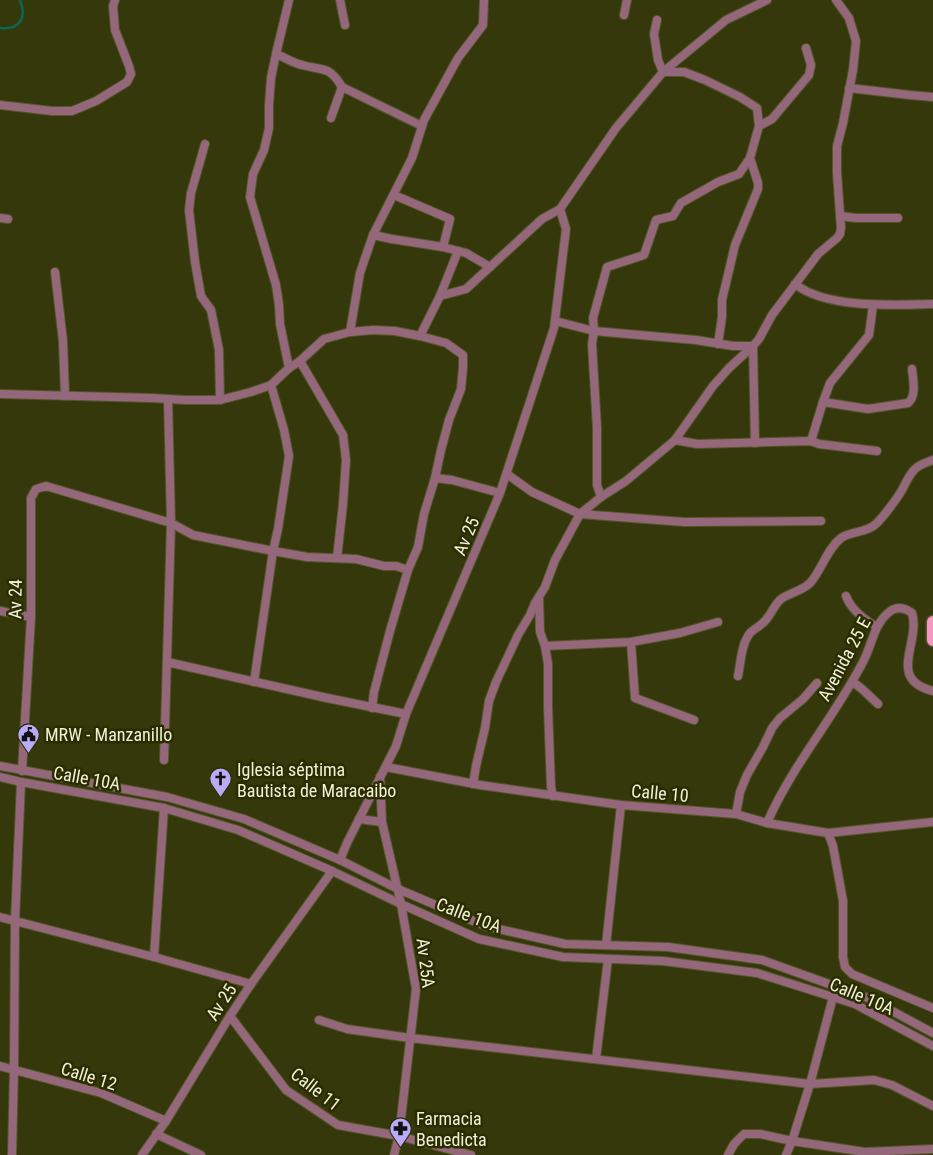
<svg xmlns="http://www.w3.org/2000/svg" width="933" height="1155" font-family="'Roboto Condensed',sans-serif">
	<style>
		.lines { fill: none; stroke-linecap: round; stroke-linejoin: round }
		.stream { stroke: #0b6853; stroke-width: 2.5 }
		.minor-casing { stroke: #53562b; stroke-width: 10 }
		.primary-casing { stroke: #53562b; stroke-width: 15 }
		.minor { stroke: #95677b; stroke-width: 8 }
		.primary { stroke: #f597c1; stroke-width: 12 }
		.labels { text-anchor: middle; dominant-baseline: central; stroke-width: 5; stroke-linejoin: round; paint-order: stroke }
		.street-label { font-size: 18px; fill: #eff1d9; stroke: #2b2d00 }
		.poi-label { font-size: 18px; fill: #eff1d9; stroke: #2b2d00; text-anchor: start }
	</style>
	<rect width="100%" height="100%" fill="#35380a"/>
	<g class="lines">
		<path class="stream" d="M0,28C20,30 27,18 20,0"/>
		<defs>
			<g id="minor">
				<polyline points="289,0 276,54 271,78 269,105 269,128 264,150 253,174 250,197 276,285 279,305 280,324 289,368"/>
				<polyline points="340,0 345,25"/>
				<polyline points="624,15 627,0"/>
				<path d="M276,54C284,57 293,63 302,65C323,71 329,65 342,87"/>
				<polyline points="849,88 910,95 933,97"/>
				<polyline points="0,105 52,111 72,111 96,101 127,82 131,74 129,66 115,30 113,6 115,0"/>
				<polyline points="331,118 342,87 422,126"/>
				<polyline points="759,126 772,119 809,75 811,65 806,48"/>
				<polyline points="205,144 191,193 189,210 195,262 201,296 211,310 219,350 220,400"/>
				<polyline points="394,195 450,219 443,247"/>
				<polyline points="840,216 856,218 898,218"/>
				<polyline points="0,218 8,219"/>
				<polyline points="373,235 392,239 443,247 466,253 490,267"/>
				<polyline points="55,272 63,341 65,396"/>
				<path d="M795,284C826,309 895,305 933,304"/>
				<polyline points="440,296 466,289 542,219 560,209 616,128 663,72 726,20 767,0"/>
				<polyline points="555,321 594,331 696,340 733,346 753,346 755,443"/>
				<polyline points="350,332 373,330 395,331 420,336 446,343 463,355 463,368 461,389 449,420 441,450 435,478 424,514 418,547 408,570 390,631 374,692 372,708"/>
				<polyline points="420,336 440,296 458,251"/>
				<polyline points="718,344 722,317 722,300 735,245 758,189 758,183 750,158"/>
				<polyline points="300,361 343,435 346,460 343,504 337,558"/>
				<polyline points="0,394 152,398 185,400 220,400 251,392 271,385 289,368 300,361 324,339 350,332 360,273 373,235 412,158 424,120 458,58 483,25 484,0"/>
				<path d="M823,402L868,409L908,403C917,396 913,379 912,369"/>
				<polyline points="675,440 697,444 811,441 819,444 877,451"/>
				<polyline points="811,441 823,402 830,383 869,335 873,305"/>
				<polyline points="507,474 532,492 580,514 684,522 821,521"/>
				<polyline points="435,478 452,480 500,493"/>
				<polyline points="601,497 597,485 597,428 592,344 594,331 593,318 607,267 644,255 656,220 673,216 681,203 718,182 739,174 750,158 759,126 757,108 740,97 705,80 684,72 663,72 658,60 654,34 657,20"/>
				<path d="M846,596C851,610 865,620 877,627"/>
				<polyline points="539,597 540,632 545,646 548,664 548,707 551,787 553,796"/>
				<polyline points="0,611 31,617"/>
				<polyline points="631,642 635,698 694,720"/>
				<polyline points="545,646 631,642 680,633 718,622"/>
				<polyline points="167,662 327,698 406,714"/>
				<path d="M738,676C741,662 741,643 751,632C757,627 764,624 768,617C773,611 775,604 781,599C791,592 803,591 811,582C822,569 827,549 841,538C852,531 866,533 876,524C884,516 896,500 902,490C906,483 909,474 916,468C921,464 927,462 933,460"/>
				<polyline points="254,682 273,551 278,529 289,456 284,430 271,385"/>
				<polyline points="853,682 862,689 878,704"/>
				<polyline points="164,760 171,523 168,399"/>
				<polyline points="0,766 167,797 244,819 340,860 398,889 485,926 565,944 668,947 762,960 868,998 933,1033"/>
				<polyline points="386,767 480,785 621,805 736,814 767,823 828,833 933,822"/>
				<polyline points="22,771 31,617 31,498 36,489 46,486 171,523 193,535 273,551 307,557 356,559 384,566 396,566 408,570"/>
				<polyline points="0,777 21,782 164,808 238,830 332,871 401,904 479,939 563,957 663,961 757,973 855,1004 933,1046"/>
				<polyline points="380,777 382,822 401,904 416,989 399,1136 394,1155"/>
				<polyline points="473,784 476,766 485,728 489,701 496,682 518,635 530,615 535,603 545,587 555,560 580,514 601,497 626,481 675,440 713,386 729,368 753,346 759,339 772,315 818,254 837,238 840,234 841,228 837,173 837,146 843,123 853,70 856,41 849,18 836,0"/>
				<polyline points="736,814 740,792 747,775 763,747 772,728 780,718 803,699 817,683"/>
				<polyline points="359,819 382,822"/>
				<path d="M767,823C792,765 835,717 864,660C872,644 874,625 888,613C896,606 904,607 912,613C921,643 886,679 933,691"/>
				<polyline points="828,833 833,846 843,901 843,957 845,967 852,974 933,1008"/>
				<polyline points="340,860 347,843 396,746 406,714 500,493 554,328 566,229 560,209"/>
				<polyline points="0,917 154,957 251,984"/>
				<polyline points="606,945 621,805"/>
				<polyline points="154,957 164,808"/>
				<polyline points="833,997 810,1084 874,1080 892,1085 933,1106"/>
				<polyline points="230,1016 286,1090 338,1125 399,1136 471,1155"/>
				<polyline points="319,1020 347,1029 410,1038 810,1084 792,1141 865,1152 933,1149"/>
				<polyline points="596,1059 608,959"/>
				<polyline points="0,1066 101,1093 166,1121"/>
				<polyline points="156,1134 201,1155"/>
				<polyline points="12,1155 14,1069 15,921 21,782"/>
				<polyline points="142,1155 166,1121 230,1016 251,984 332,871"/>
				<polyline points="728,1155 734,1144 744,1134 760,1134 792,1141 786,1155"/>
			</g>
			<polyline id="primary" points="933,622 933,640"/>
		</defs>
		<use href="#minor" class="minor-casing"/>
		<use href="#primary" class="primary-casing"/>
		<use href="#minor" class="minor"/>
		<use href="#primary" class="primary"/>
	</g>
	<defs>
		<symbol id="civic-pin" viewBox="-11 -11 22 30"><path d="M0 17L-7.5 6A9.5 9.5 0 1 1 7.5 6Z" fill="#b9abf7" stroke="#2b2d00"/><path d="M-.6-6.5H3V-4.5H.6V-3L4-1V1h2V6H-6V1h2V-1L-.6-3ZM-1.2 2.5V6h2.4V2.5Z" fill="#111"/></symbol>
		<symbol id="church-pin" viewBox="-11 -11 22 30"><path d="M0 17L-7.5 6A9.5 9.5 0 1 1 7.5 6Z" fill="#b9abf7" stroke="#2b2d00"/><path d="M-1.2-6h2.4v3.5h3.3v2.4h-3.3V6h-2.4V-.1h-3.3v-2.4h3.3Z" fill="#111"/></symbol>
		<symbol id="pharmacy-pin" viewBox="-11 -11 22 30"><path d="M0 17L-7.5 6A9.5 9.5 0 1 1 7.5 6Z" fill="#b9abf7" stroke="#2b2d00"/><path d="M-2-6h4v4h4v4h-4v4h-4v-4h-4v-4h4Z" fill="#111"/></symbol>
	</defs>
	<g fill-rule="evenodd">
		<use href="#civic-pin" x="16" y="722" width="25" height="34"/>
		<use href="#church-pin" x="208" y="766" width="25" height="34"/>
		<use href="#pharmacy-pin" x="388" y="1116" width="25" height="34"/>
	</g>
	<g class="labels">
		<g class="street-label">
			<text transform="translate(466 536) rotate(-67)">Av 25</text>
			<text transform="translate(15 599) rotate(-89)">Av 24</text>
			<text transform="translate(844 659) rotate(-62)">Avenida 25 E</text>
			<text transform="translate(87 778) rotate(10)">Calle 10A</text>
			<text transform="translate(660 793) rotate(5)">Calle 10</text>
			<text transform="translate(469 915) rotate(21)">Calle 10A</text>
			<text transform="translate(426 963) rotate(83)">Av 25A</text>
			<text transform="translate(862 996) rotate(23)">Calle 10A</text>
			<text transform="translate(221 1002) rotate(-57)">Av 25</text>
			<text transform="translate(89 1076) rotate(17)">Calle 12</text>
			<text transform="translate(316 1089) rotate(38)">Calle 11</text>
		</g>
		<g class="poi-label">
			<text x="45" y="734">MRW - Manzanillo</text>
			<text x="237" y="769">Iglesia séptima<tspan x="237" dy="21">Bautista de Maracaibo</tspan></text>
			<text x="416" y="1118">Farmacia<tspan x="416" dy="21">Benedicta</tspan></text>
		</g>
	</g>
</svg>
